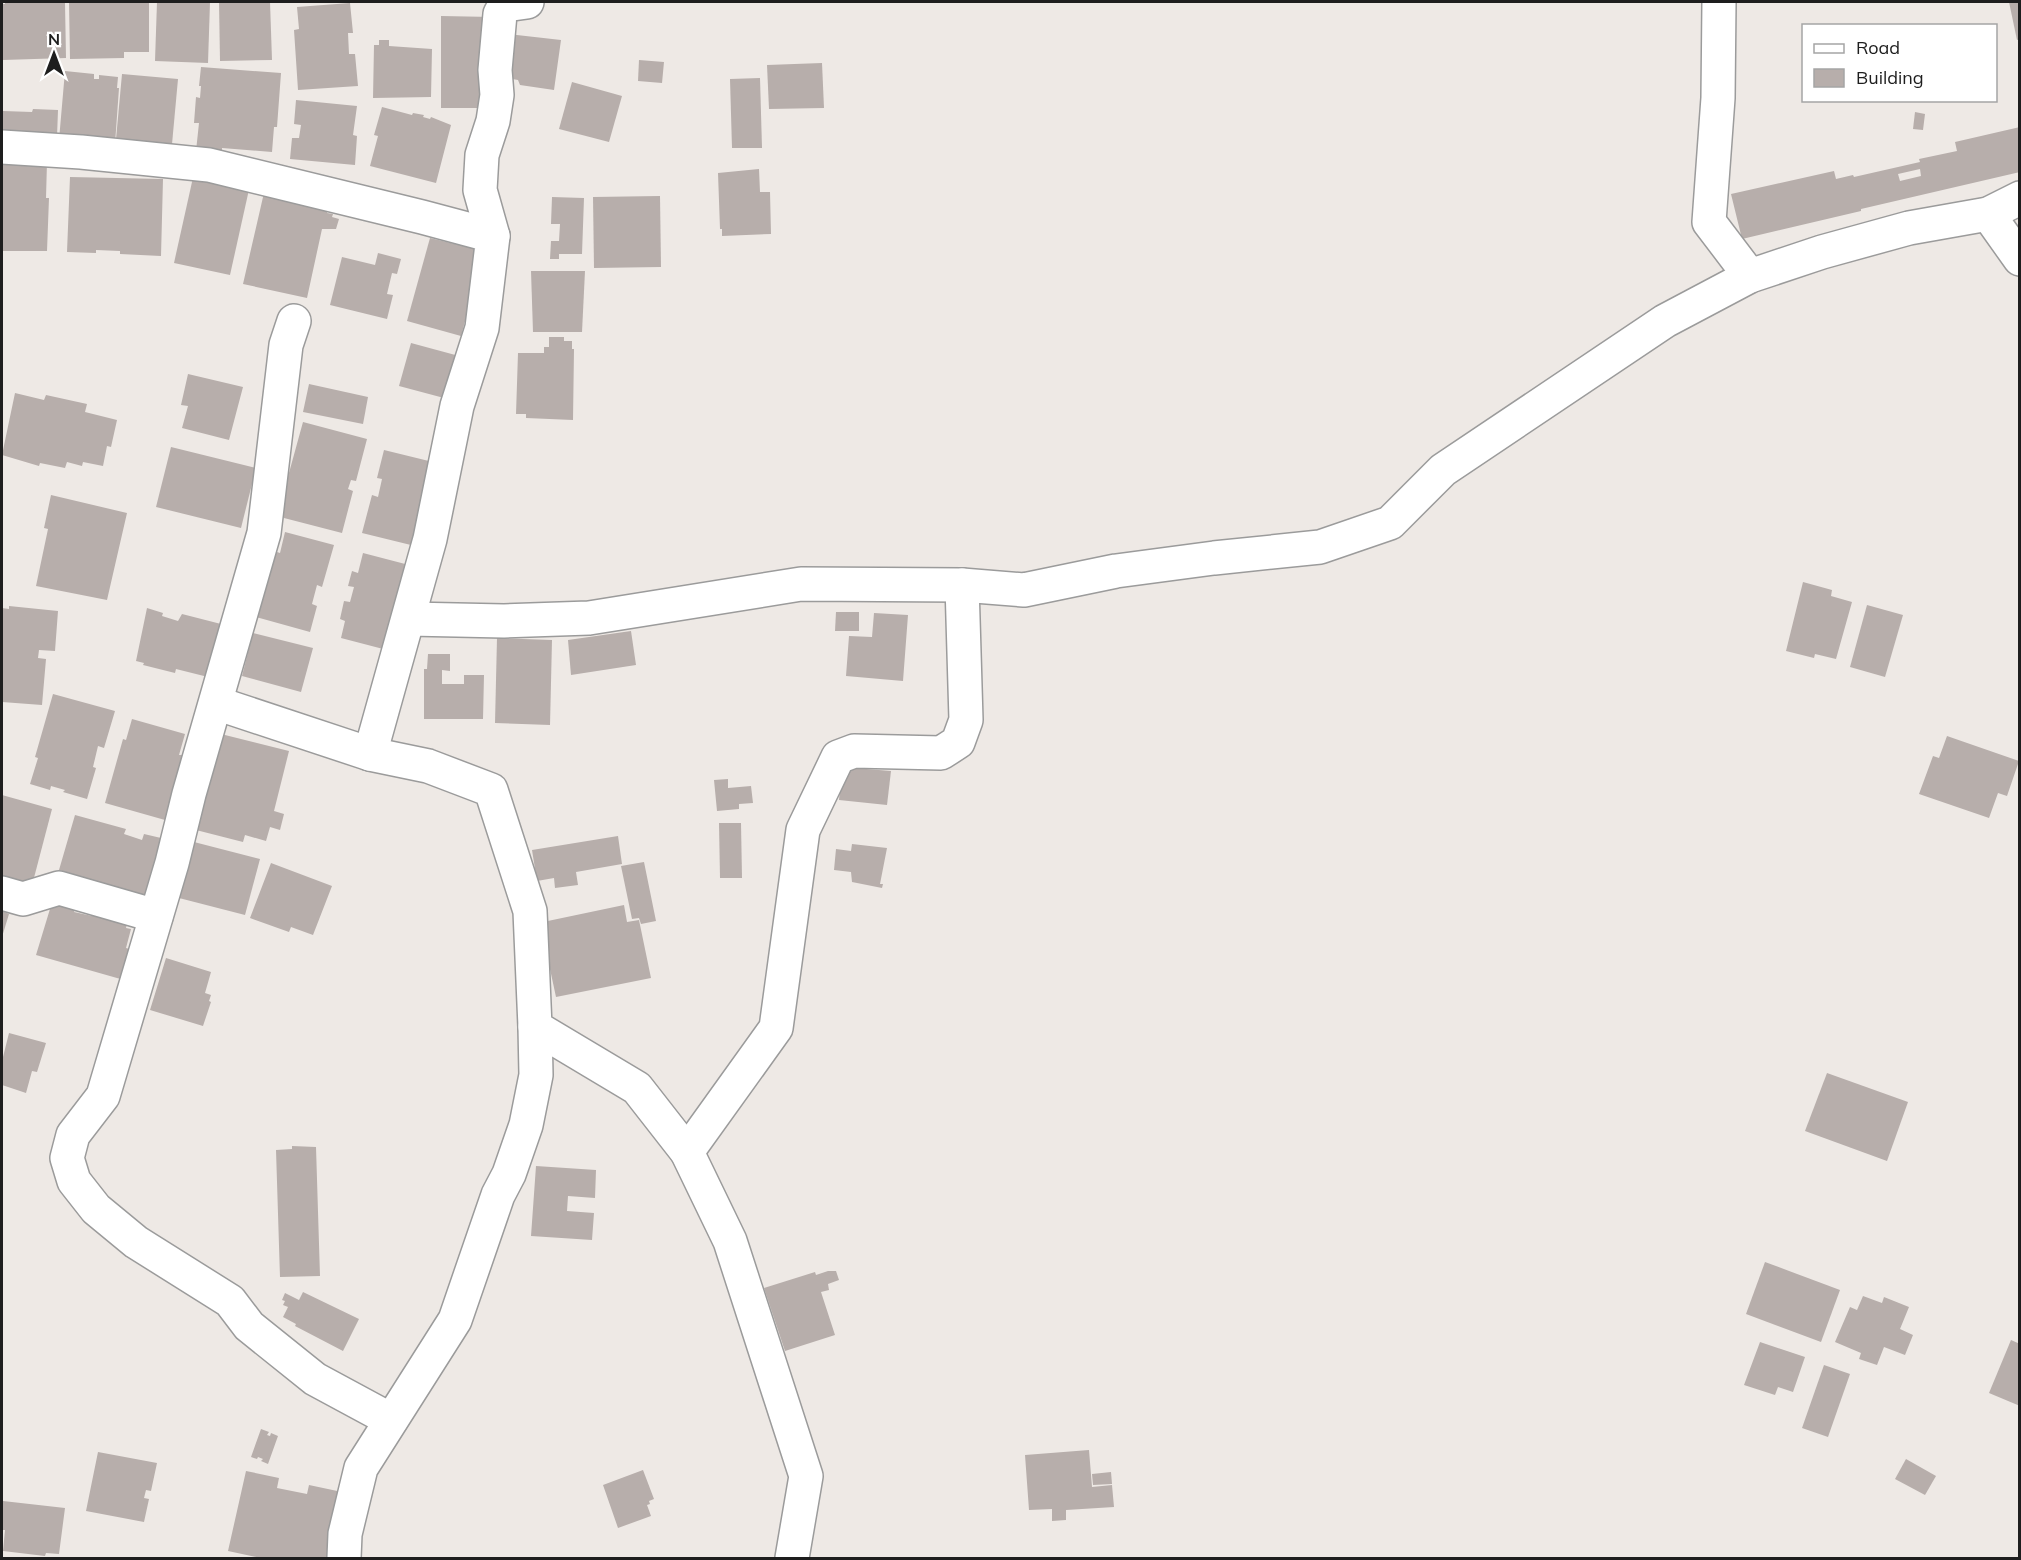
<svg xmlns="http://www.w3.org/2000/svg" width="2021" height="1560" font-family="Mulish,sans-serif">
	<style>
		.building { fill: #b7aeab; fill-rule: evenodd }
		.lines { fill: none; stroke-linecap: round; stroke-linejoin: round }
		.street-casing { stroke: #9b9b9b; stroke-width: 36 }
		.street { stroke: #fff; stroke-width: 33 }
	</style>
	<rect width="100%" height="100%" fill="#eee9e5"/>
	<g class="building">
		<polygon points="5,2 65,3 66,58 3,60 3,4 5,4"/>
		<polygon points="69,2 149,2 149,52 124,52 124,58 70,59"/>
		<polygon points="157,2 210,2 208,63 155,61"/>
		<polygon points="219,2 270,2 272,60 220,61"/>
		<polygon points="2009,2 2020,2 2020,39 2017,40"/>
		<polygon points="350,3 353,33 348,33 349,54 355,54 358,86 298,90 294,30 299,29 297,7"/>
		<polygon points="441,16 493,17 486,108 441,108"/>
		<polygon points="507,34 561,40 554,90 520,85 518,80 501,77"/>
		<polygon points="379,40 389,40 389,46 432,49 431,97 373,98 374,45 379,45"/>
		<polygon points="639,60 664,62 662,83 638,81"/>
		<polygon points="822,63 824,108 769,109 767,65"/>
		<polygon points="201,67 281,73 277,127 274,127 272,152 222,148 222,152 196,151 199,123 194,123 196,97 200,98 201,86 199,86"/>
		<polygon points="65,71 94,74 94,79 99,79 99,75 118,77 117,88 119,88 115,144 59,140"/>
		<polygon points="122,74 178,79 171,155 115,150"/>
		<polygon points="760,78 762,148 732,148 730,79"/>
		<polygon points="572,82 622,96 609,142 559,129"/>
		<polygon points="296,100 357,106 353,135 357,136 355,165 290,159 292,138 299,138 301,125 294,124"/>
		<polygon points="382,107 412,115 413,113 424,115 423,117 430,119 431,117 451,125 436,183 370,166 378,136 374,135"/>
		<polygon points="33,109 58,110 57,137 2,140 3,111 32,112"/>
		<polygon points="1915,112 1925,114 1923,130 1913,129"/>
		<path d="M2020,127V172L1861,209V211L1742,239L1731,194L1834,171L1836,179L1853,175L1854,177L1920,162L1919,159L1957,151L1955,142ZM1920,169L1921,176L1900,181L1898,174Z"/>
		<polygon points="2,160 47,162 46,198 49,198 47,251 2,251"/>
		<polygon points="759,169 760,192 770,192 771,234 722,236 722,229 720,229 718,173"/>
		<polygon points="194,173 250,185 230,275 174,263"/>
		<polygon points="70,177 163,179 161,256 120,254 120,251 96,250 96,253 67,252"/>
		<polygon points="266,184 330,199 327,213 333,214 332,217 339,219 336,229 322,229 307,298 243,284"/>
		<polygon points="660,196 661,267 594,268 593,197"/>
		<polygon points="552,197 584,198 582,254 559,254 559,259 550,259 551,241 559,241 560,224 551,224"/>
		<polygon points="430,238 484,251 461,336 407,321"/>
		<polygon points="378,253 401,259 397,274 392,273 387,294 393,295 387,319 330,305 342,257 375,265"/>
		<polygon points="531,271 585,271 582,332 533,332"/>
		<polygon points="549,337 564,337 564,341 572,341 572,349 574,349 573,420 526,418 526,414 516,414 518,353 544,353 544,347 549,347"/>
		<polygon points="411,343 459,356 444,398 399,386"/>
		<polygon points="188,374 243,387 229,440 182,428 188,406 181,405"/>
		<polygon points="309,384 368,397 363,424 303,412"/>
		<polygon points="15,393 44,400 46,395 87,404 85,412 117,420 111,447 107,446 103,466 83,462 82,466 67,462 65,468 40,463 39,466 2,455"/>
		<polygon points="303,422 367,439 356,481 351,480 348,489 353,491 342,533 284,518 284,516 280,514 286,492 284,491"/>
		<polygon points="171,447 256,468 241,528 156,507"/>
		<polygon points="384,450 437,463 415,546 362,533 372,495 378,497 382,479 377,478"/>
		<polygon points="51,495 127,513 107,600 36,586 48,529 44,528"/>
		<polygon points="285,532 334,545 322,587 317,585 312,604 317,606 310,632 256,617 274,551 280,553"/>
		<polygon points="363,553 409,565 387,650 341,638 345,621 340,619 344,601 350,602 354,587 348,586 352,571 358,573"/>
		<polygon points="1803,582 1832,590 1831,596 1852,602 1836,659 1815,654 1814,658 1786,651"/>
		<polygon points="1867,605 1903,615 1885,677 1850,667"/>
		<polygon points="9,606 58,611 55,651 39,650 38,658 46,659 42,705 2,702 2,608 9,609"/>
		<polygon points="147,608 163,613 162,616 178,621 182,614 221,624 208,677 176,669 175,673 143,665 144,663 136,661"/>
		<polygon points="836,612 859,612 859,631 835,631"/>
		<polygon points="874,613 908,615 903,681 846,676 849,636 872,637"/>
		<polygon points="631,631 636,665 571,675 568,640"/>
		<polygon points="253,633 313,648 301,692 242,676"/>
		<polygon points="497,638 552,640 550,725 495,723"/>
		<polygon points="428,654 450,654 450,671 442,670 442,684 464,684 464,675 484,675 483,719 424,719 424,669 427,669"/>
		<polygon points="53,694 115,711 104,748 98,746 93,767 96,768 87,799 63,792 65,790 51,786 50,790 30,784 38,758 35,757"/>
		<polygon points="132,719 185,734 179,755 183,755 165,820 105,803 123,739 126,740"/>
		<polygon points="221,734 289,751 274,811 284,814 280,830 270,827 266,841 245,835 243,842 196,830"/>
		<polygon points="1947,736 2019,761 2007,796 1998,793 1989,818 1919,794 1933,756 1939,758"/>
		<polygon points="842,767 891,771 887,805 839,800"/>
		<polygon points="728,779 728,788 751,786 753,803 739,804 739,809 717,811 714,780"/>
		<polygon points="2,795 52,809 30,893 2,885"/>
		<polygon points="75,815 126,829 124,834 142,840 144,834 161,838 145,895 59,870"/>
		<polygon points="719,823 741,823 742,878 720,878"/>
		<polygon points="618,836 622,864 576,872 578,885 555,888 554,878 537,881 532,850"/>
		<polygon points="194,842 260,859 245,915 179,898"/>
		<polygon points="852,844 887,848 880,884 883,884 882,888 852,882 851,872 834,870 836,849 851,851"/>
		<polygon points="644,862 656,921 641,924 639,918 632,919 621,866"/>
		<polygon points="271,863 332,886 313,935 291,927 289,932 250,918"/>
		<polygon points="53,899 76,906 74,912 92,916 94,910 128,920 126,928 131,929 126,948 133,950 124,980 36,955"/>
		<polygon points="2,904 6,906 4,912 9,914 2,937"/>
		<polygon points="624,905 627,922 639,920 651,978 556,997 544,941 543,922"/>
		<polygon points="166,958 211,972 205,993 211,995 209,1001 211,1002 203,1026 150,1010"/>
		<polygon points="9,1033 46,1043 37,1072 32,1071 26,1093 2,1085 2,1061"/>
		<polygon points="1827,1073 1908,1102 1887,1161 1805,1131"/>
		<polygon points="292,1146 316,1147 320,1276 280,1277 276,1150 292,1149"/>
		<polygon points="536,1166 596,1170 595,1198 568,1196 567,1211 594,1213 592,1240 531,1236"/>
		<polygon points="1765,1262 1840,1290 1821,1342 1746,1314"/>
		<polygon points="828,1271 836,1271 839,1280 828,1284 829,1290 821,1292 835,1335 785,1351 764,1288 815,1272 816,1275"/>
		<polygon points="303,1292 359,1319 343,1351 295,1326 296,1324 283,1317 288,1307 283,1305 285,1301 282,1300 285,1293 299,1300"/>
		<polygon points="1863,1296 1882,1303 1884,1297 1909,1307 1900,1329 1913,1335 1905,1355 1884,1347 1877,1365 1859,1359 1861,1353 1835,1342 1850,1307 1857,1310"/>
		<polygon points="2011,1340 2020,1344 2020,1406 1989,1393"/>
		<polygon points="1760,1342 1805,1357 1793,1392 1778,1387 1775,1395 1744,1385"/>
		<polygon points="1824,1365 1850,1374 1828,1437 1802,1428"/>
		<polygon points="261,1429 269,1432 267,1435 270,1436 271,1433 278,1436 268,1464 261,1461 263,1459 258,1457 257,1459 251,1457"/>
		<polygon points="1089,1450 1092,1487 1112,1485 1114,1507 1066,1510 1066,1520 1052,1521 1052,1509 1029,1510 1025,1455"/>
		<polygon points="98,1452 157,1463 151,1491 146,1490 144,1498 149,1499 144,1522 86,1511"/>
		<polygon points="1906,1459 1936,1476 1925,1495 1895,1479"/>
		<polygon points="643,1470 654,1499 649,1501 650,1504 647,1505 651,1516 618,1528 603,1485"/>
		<polygon points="246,1471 279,1478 277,1488 307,1494 309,1485 342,1492 328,1558 261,1558 228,1551"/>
		<polygon points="1111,1472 1112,1484 1093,1485 1092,1474"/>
		<polygon points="3,1501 65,1508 59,1554 46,1553 45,1556 3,1551 5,1530 2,1530"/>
	</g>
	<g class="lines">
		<defs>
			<g id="street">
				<polyline points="1719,2 1718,98 1709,222 1750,276"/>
				<polyline points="2,147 81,152 209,165 422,217 493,236 482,328 457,406 430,539 370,754"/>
				<polyline points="1988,214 2020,259"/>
				<polyline points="493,236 480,190 482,155 493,121 497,95 495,70 500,14 505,5 527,2"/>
				<polyline points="294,321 286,345 264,533 189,794 172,863 103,1096 73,1135 67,1158 74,1181 96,1209 136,1242 230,1301 249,1326 315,1379 391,1420"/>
				<polyline points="409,619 504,621 589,618 801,584 962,585 1024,590 1116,571 1214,558 1320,547 1390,523 1443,470 1665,321 1750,276 1822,252 1909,228 1988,214 2020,198"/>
				<polyline points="216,703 370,754 428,766 491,790 530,911 535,1027 637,1088 687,1152 730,1241 806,1476 792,1558"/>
				<polyline points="2,893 23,899 59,888 156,916"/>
				<polyline points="687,1152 776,1028 803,830 838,757 854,751 941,753 958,742 966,720 962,585"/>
				<polyline points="344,1558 345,1534 361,1468 455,1320 498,1195 509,1174 526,1125 536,1075 535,1027"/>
			</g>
		</defs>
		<use href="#street" class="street-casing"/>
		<use href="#street" class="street"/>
	</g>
	<rect width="2021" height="1560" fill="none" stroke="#1e1e1e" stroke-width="6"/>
	<rect x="1802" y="24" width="195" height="78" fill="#ffffff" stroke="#a5a5a5" stroke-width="1.5"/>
	<rect x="1814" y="44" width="30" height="9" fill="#ffffff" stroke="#a5a5a5" stroke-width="1.5"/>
	<text x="1856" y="54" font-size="18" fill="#1e1e1e">Road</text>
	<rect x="1814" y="69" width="30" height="18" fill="#b7aeab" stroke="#a5a5a5" stroke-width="1.5"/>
	<text x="1856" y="84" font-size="18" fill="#1e1e1e">Building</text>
	<g transform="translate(54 54)" stroke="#ffffff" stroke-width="4.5" paint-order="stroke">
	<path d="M0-4.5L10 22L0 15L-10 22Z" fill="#1e1e1e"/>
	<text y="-9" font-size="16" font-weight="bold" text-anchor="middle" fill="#1e1e1e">N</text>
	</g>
</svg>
